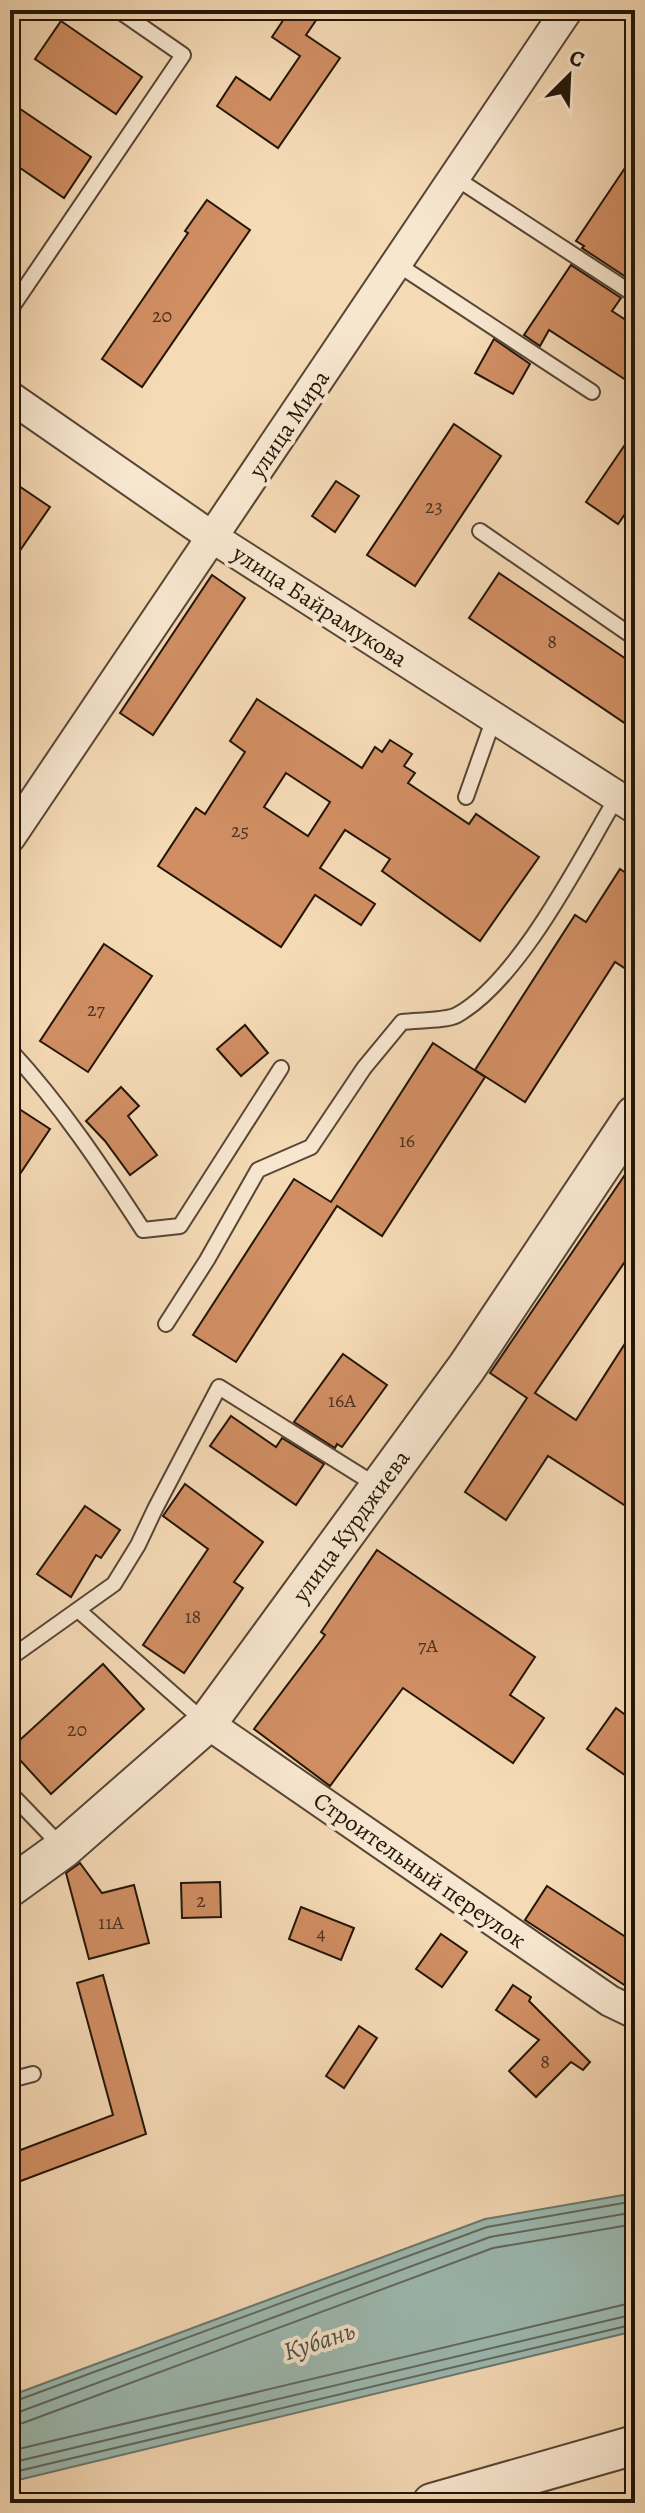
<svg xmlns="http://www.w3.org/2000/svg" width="645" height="2513" font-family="Alegreya,serif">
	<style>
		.water { fill: #9cbab2; stroke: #6b786e; stroke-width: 2 }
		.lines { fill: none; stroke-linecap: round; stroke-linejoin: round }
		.shore { stroke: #5f685d; stroke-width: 2 }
		.building { fill: #d18e63; stroke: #221508; stroke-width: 2; fill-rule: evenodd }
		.service-casing { stroke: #574634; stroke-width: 18 }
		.minor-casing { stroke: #574634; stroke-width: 34 }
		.tertiary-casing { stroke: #574634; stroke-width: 42 }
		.service { stroke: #f8e7d0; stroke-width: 14 }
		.minor { stroke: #f8e7d0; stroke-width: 30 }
		.tertiary { stroke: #f8e7d0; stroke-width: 38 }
		.labels { text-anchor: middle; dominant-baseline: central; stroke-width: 8; stroke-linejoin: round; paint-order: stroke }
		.number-label { font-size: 20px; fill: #4e331f }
		.street-label { font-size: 24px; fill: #221508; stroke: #f8e7d0 }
		.water-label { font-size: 26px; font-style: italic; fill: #4d4f44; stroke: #f8e7d0 }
	</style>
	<rect width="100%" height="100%" fill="#f5dab6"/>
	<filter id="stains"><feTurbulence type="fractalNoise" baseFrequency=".0025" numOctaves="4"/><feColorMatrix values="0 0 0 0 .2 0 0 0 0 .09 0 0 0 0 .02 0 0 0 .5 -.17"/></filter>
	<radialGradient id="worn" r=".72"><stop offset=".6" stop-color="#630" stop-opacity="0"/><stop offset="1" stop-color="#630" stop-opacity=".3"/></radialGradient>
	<polygon class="water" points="635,2193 635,2331 10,2482 10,2396 485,2219"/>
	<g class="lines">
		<g class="shore">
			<polyline points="10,2403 487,2227 635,2201"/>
			<polyline points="10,2413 19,2412 490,2237 635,2212"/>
			<polyline points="10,2425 23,2423 493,2248 635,2224"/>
			<polyline points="10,2451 635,2302"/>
			<polyline points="10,2463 635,2314"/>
			<polyline points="10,2473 635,2324"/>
		</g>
	</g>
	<g class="building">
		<polygon points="290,10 323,10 306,35 340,58 278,148 217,106 236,77 270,100 300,56 272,37"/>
		<polygon points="61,21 142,77 116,114 35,59"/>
		<polygon points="10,102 91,157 64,198 10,161"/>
		<polygon points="635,153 635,277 632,281 582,248 584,246 576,241"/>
		<polygon points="207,200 250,230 142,387 102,359 188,233 185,231"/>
		<polygon points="571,265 621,298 612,311 635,326 635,386 549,330 540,346 524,335"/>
		<polygon points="494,339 530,364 513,394 475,373"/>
		<polygon points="454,424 501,456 415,586 367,555"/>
		<polygon points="635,430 635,500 618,524 586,502"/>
		<polygon points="10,480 50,507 10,565"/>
		<polygon points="336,481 359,496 335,532 312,516"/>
		<polygon points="499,573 635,665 635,730 469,618"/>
		<polygon points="212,575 245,598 153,735 120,713"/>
		<path d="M257,699L362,768L375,747L382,752L390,740L412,754L404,766L415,773L408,783L469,824L476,814L539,857L480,941L382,871L390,859L345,830L320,868L375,904L361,925L315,895L281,947L158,866L196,808L205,814L245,752L230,741ZM286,773L330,802L308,836L264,807Z"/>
		<polygon points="620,869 635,879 635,975 615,962 525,1102 475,1070 575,915 586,922"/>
		<polygon points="104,944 152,976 88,1072 40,1041"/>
		<polygon points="245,1025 268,1053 241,1076 217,1049"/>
		<polygon points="433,1043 485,1077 382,1236 337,1206 236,1362 193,1335 294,1179 331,1202"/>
		<polygon points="121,1087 139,1106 128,1116 157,1155 130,1175 105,1141 86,1121"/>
		<polygon points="10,1103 50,1129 10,1189"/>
		<polygon points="635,1160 635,1247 535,1393 576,1420 635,1328 635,1512 548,1456 506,1520 465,1492 527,1398 490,1373"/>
		<polygon points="343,1354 387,1385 342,1447 337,1444 335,1448 294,1422"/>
		<polygon points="231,1416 276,1447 282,1438 324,1464 296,1505 210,1446"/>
		<polygon points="185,1484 263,1542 234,1582 243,1588 184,1673 143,1645 208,1549 163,1516"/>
		<polygon points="85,1506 120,1530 101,1558 96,1555 71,1597 37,1574"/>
		<polygon points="377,1550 535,1657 510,1695 544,1718 513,1763 403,1688 330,1786 254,1729 325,1635 321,1632"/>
		<polygon points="103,1664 144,1709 51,1794 10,1749"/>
		<polygon points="616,1708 635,1722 635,1782 587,1749"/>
		<polygon points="80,1863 102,1893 134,1885 149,1943 89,1959 66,1873"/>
		<polygon points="220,1882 221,1917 182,1918 181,1883"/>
		<polygon points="547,1886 635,1943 635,1992 525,1920"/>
		<polygon points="301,1907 354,1928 341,1960 289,1939"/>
		<polygon points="441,1934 467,1952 442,1987 416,1969"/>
		<polygon points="103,1975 146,2134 10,2185 10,2154 113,2115 77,1983"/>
		<polygon points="513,1985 531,1997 529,2001 590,2062 583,2070 571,2062 536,2097 509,2071 539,2040 496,2010"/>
		<polygon points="359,2026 377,2038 344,2088 326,2076"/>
	</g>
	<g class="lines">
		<defs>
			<g id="service">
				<polyline points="454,177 635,295"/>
				<polyline points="397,264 592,392"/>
				<polyline points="10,310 183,55 118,10"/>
				<polyline points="480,531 635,638"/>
				<polyline points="466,797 494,718"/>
				<path d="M10,1050C61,1105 102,1167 143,1230L180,1226L281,1068"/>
				<path d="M166,1324L207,1260L258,1170L311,1147L364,1068L402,1022C416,1020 446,1021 457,1015C520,980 580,859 617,797"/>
				<polyline points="78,1610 206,1723"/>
				<polyline points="10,1658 114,1584 138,1545 155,1509 219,1387 379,1487"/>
				<polyline points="10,1793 63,1848"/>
				<polyline points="10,2080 33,2074"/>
			</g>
			<g id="minor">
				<polyline points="10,397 212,537 635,808"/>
				<polyline points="10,837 567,10"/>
				<polyline points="207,1723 610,2001 635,2013"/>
			</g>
			<g id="tertiary">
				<polyline points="10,1887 64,1848 207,1723 467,1367 635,1115"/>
				<polyline points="432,2503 635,2445"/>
			</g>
		</defs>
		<use href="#service" class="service-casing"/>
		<use href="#minor" class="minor-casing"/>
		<use href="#tertiary" class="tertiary-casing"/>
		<use href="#service" class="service"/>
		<use href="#minor" class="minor"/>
		<use href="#tertiary" class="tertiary"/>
	</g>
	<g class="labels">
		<g class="number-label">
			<text x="162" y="315">20</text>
			<text x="434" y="506">23</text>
			<text x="552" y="641">8</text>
			<text x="240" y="830">25</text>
			<text x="96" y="1009">27</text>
			<text x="407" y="1140">16</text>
			<text x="342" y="1400">16А</text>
			<text x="193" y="1616">18</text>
			<text x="428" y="1645">7А</text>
			<text x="77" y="1729">20</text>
			<text x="201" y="1900">2</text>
			<text x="111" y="1922">11А</text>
			<text x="321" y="1933">4</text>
			<text x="545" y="2061">8</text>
		</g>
		<g class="street-label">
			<text transform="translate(289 424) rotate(-56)">улица Мира</text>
			<text transform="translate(320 606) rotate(33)">улица Байрамукова</text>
			<text transform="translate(351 1526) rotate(-54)">улица Курджиева</text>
			<text transform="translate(420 1870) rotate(35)">Строительный переулок</text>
		</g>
		<g class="water-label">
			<text transform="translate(319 2341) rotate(-18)">Кубань</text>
		</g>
	</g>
	<rect width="645" height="2513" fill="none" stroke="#f5dab6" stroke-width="40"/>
	<rect x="12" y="12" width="621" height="2489" fill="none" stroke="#221508" stroke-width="4"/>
	<rect x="20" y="20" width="605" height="2473" fill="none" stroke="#221508" stroke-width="2"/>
	<g transform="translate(569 76) rotate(24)" stroke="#f8e7d0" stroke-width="6" paint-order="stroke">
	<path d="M0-6L14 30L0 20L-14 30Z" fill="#221508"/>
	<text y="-12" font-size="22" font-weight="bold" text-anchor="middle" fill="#221508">С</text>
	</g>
	<rect width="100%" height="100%" filter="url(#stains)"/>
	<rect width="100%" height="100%" fill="url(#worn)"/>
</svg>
